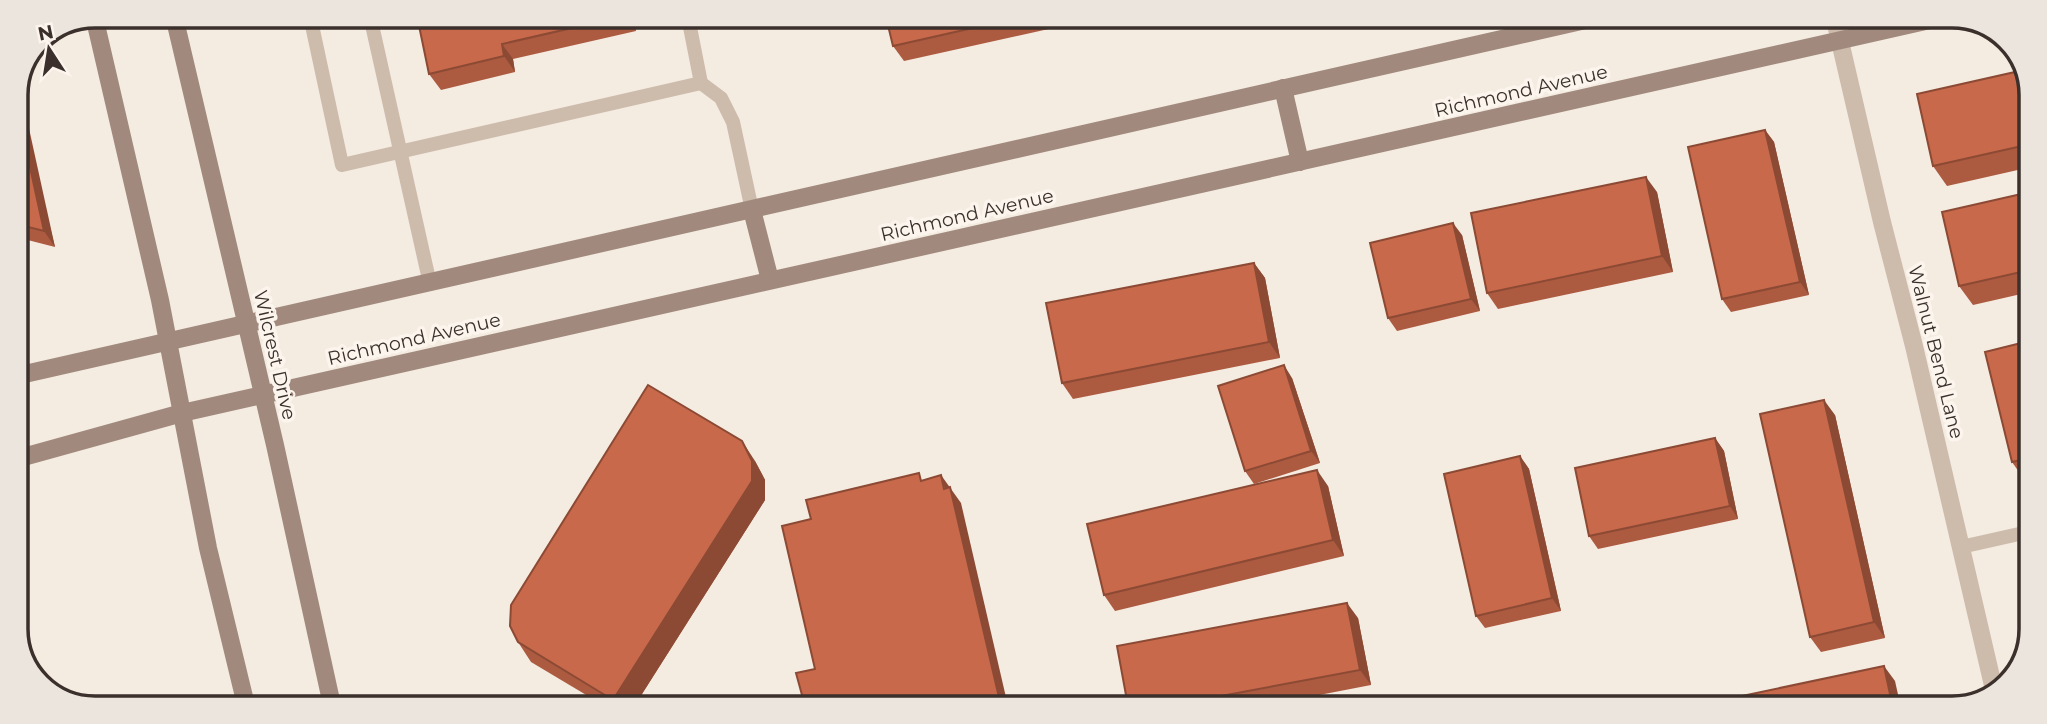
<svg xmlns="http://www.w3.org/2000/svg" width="2047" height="724" font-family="Montserrat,sans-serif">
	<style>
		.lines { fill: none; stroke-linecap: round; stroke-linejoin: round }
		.service { stroke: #cdbbac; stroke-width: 14 }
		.tertiary { stroke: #cdbbac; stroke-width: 18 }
		.secondary { stroke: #a18a7d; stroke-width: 18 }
		.wall { fill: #ac5a40 }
		.shaded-wall { fill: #8c4a34 }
		.building { fill: #c8694b; stroke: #8c4a34; stroke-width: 2 }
		.labels { text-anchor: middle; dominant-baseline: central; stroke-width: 7; stroke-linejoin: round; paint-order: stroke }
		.street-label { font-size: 19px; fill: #3b302b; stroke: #fbf5ee }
		.rim { fill: none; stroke: #3b302b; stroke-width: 3.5 }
	</style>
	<rect width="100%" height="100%" fill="#f4ebe1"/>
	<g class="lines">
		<g class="service">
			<polyline points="310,16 342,165 701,83"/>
			<polyline points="370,16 430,284"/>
			<polyline points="688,17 701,83 721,98 733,122 752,210"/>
			<polyline points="1961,547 2028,532"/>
		</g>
		<polyline class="tertiary" points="1835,20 1882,222 1914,346 1995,694"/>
		<g class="secondary">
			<polyline points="94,16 160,300 208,548 246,705"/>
			<polyline points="174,16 275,445 332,705"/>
			<polyline points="1283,88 1300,162"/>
			<polyline points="752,210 770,280"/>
			<polyline points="16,376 1590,19"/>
			<polyline points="16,459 182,413 1930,20"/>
		</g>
	</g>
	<g class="wall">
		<polygon points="417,16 632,17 636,31 513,59 515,72 441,90 429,74"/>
		<polygon points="886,17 1098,18 904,61 893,46"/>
		<polygon points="2031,89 2031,167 1947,186 1933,166"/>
		<polygon points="16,90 55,247 16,237"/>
		<polygon points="1765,130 1774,142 1809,295 1731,312 1722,299"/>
		<polygon points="1657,192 1673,272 1498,309 1487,293"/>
		<polygon points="2030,192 2030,292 1973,305 1959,286"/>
		<polygon points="1462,235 1480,311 1397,331 1388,318"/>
		<polygon points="1254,263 1265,278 1280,358 1073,399 1062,383"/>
		<polygon points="2029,341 2028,481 2026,482 2012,462"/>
		<polygon points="1292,378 1320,463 1254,484 1245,471"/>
		<polygon points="1835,415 1885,638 1821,652 1810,637"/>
		<polygon points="1715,438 1724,451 1738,519 1598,549 1589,536"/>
		<polygon points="1520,456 1529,469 1561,611 1485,628 1476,616"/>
		<polygon points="755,461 765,480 765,500 635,705 603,705 531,662 518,642"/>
		<polygon points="1328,486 1344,556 1115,611 1104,595"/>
		<polygon points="1358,618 1371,685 1257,707 1128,706"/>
	</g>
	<g class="shaded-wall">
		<polygon points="625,17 632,17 636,31"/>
		<polygon points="502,44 513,59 515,72 504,56"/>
		<polygon points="19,83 55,247 44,231 16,103 16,90"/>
		<polygon points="1765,130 1774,142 1809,295 1800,282"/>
		<polygon points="1646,177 1657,192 1673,272 1662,256"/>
		<polygon points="1453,223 1462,235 1480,311 1471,299"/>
		<polygon points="1254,263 1265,278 1280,358 1269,342"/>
		<polygon points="1284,365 1292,378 1320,463 1311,451"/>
		<polygon points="1824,400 1835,415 1885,638 1874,622"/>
		<polygon points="1715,438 1724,451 1738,519 1730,506"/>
		<polygon points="742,441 755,461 765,480 765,500 635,705 616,705 613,700"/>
		<polygon points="1520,456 1529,469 1561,611 1552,598"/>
		<polygon points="1317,470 1328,486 1344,556 1333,540"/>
		<polygon points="941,475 961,503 1008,706 1001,706"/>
		<polygon points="1347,603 1358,618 1371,685 1360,670"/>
		<polygon points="1884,666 1895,681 1901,708 1893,708"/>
		<polygon points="37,667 48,683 50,690 41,684"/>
	</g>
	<g class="building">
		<polygon points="417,16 620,17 502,44 504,56 429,74"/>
		<polygon points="886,17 1017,18 893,46"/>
		<polygon points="2024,70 2031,89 2031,144 1933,166 1917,94"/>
		<polygon points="16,103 44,231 16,224"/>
		<polygon points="1765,130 1800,282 1722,299 1688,147"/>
		<polygon points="1646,177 1662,256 1487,293 1471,213"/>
		<polygon points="2030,192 2030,270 1959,286 1942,212"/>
		<polygon points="1453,223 1471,299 1388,318 1370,243"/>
		<polygon points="1254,263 1269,342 1062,383 1046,303"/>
		<polygon points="2029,341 2029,458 2012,462 1985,352"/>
		<polygon points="1284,365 1311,451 1245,471 1218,386"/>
		<polygon points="648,385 742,441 752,461 752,481 613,700 518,642 510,626 511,605"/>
		<polygon points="1824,400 1874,622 1810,637 1760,414"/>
		<polygon points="1715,438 1730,506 1589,536 1575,468"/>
		<polygon points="1520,456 1552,598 1476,616 1444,474"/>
		<polygon points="1317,470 1333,540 1104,595 1087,524"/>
		<polygon points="919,473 921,481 941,475 944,489 950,487 1001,706 823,706 822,704 815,706 805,706 796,673 815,669 782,526 811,519 806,500"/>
		<polygon points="1347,603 1360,670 1162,707 1128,706 1117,646"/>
		<polygon points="1884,666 1893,708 1685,708"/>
		<polygon points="37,667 41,684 32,678 29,669"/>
	</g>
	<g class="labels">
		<g class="street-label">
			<text transform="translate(1521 91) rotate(-13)">Richmond Avenue</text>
			<text transform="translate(967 215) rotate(-13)">Richmond Avenue</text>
			<text transform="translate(414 339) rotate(-13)">Richmond Avenue</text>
			<text transform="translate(1936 352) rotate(76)">Walnut Bend Lane</text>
			<text transform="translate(275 355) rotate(77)">Wilcrest Drive</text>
		</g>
	</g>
	<path d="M0 0H2047V724H0ZM95 28H1952A67 67 0 0 1 2019 95V629A67 67 0 0 1 1952 696H95A67 67 0 0 1 28 629V95A67 67 0 0 1 95 28Z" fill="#ece5de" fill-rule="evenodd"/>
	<path class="rim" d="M95 28H1952A67 67 0 0 1 2019 95V629A67 67 0 0 1 1952 696H95A67 67 0 0 1 28 629V95A67 67 0 0 1 95 28Z"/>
	<g transform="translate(49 49) rotate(348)" stroke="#fbf5ee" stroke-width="5" paint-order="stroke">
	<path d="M0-5L12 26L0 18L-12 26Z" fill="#3b302b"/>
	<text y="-10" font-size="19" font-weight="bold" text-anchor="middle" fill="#3b302b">N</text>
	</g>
</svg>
